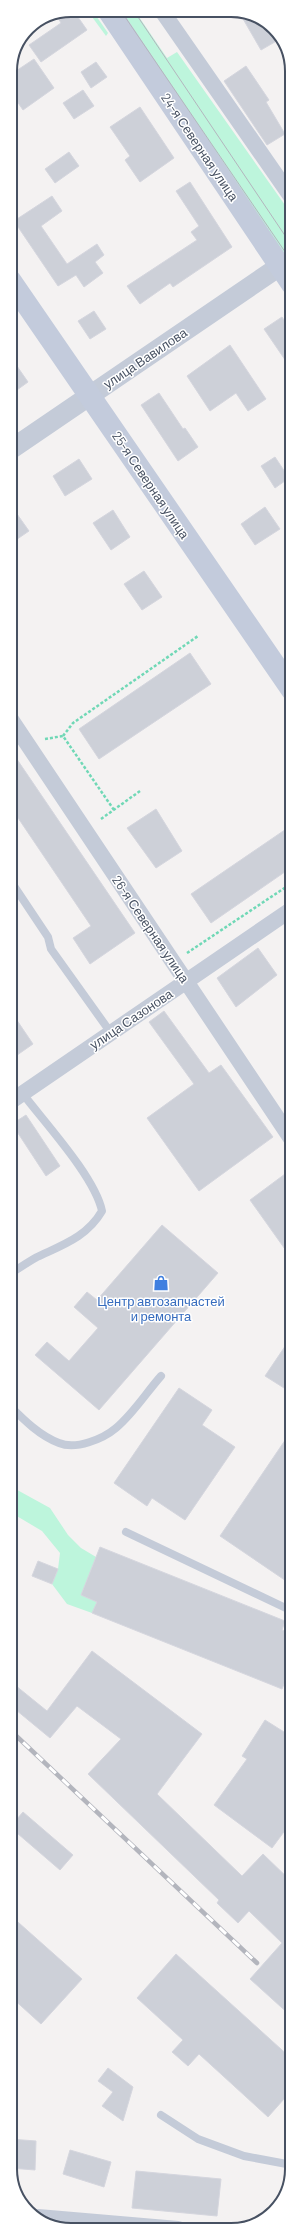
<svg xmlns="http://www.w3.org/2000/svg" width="302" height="2240" font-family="Barlow,sans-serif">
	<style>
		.green { fill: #bdf5dc }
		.building { fill: #cdd0d8; stroke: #d5d6de }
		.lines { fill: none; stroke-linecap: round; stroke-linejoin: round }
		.path { stroke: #70d8b6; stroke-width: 2.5; stroke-dasharray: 3 2; stroke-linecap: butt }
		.service { stroke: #c4cbd8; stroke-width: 8 }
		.minor { stroke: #c4cbd8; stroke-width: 16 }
		.tertiary { stroke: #c4cbd8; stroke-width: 20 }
		.secondary { stroke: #c3cbdc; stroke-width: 22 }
		.tram { stroke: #b3b5bd; stroke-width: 1 }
		.rail-casing { stroke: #b3b5bd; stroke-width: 4.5 }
		.rail { stroke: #fff; stroke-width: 3; stroke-dasharray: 9; stroke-linecap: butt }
		.labels { text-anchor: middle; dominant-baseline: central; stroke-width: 3; stroke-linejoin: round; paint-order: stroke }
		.street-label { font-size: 13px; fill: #475162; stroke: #fff }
		.shop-label { font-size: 13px; fill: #366cbe; stroke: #fff }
		.rim { fill: none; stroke: #475162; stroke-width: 2 }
	</style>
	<rect width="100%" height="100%" fill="#f4f2f2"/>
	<g class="green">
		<polygon points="87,10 92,10 108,33 106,36"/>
		<polygon points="115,11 135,11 167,58 177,52 292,215 292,273"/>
		<polygon points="10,1486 50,1508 68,1535 81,1548 96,1557 81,1595 97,1602 92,1613 67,1604 52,1584 58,1569 60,1553 42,1531 10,1512"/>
	</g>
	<g class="building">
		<polygon points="71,10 73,10 87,30 41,62 29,45 61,23 57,16"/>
		<polygon points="239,12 247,12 277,31 280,39 261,50"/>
		<polygon points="34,59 54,88 23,110 10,91 10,75"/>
		<polygon points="96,62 107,77 91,88 81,72"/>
		<polygon points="246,66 269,100 266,102 285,134 267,145 224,81"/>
		<polygon points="83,90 94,106 74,119 63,103"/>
		<polygon points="140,107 174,158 140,182 125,160 130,156 110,127"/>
		<polygon points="69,152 79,166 55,183 45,169"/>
		<polygon points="190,182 232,247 173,287 170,283 140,304 127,286 197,240 191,232 199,226 176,191"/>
		<polygon points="52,196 62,211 41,226 67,264 97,244 104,255 95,262 103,273 84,287 76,275 58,286 14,221"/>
		<polygon points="94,311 106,329 90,339 78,321"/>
		<polygon points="282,317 292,332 292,370 264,329"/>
		<polygon points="230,345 266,399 248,411 236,393 210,411 187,376"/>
		<polygon points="10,356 28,382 10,395"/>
		<polygon points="159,393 183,429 185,428 198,447 178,461 141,405"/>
		<polygon points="275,457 289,478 275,488 261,466"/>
		<polygon points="79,459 92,479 65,496 53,476"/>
		<polygon points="10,504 29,531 10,544"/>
		<polygon points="265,507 280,529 255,545 241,524"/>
		<polygon points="113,510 130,537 111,550 93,523"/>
		<polygon points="144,571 162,597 142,610 124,584"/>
		<polygon points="190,653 211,684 99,759 79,729"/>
		<polygon points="10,749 135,933 90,964 73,938 91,926 10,806"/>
		<polygon points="156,809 182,851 156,868 127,828"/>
		<polygon points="292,825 292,867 211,923 191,894"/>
		<polygon points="258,948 277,975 236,1007 217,978"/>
		<polygon points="10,1010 33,1044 10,1060"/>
		<polygon points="164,1011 209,1073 221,1065 273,1137 199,1191 147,1118 194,1084 149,1022"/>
		<polygon points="26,1115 60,1166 46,1176 12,1124"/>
		<polygon points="285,1174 292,1184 292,1259 250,1200"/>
		<polygon points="162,1225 218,1273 99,1410 35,1355 47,1342 69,1361 98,1328 74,1307 87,1292 97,1300"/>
		<polygon points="292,1336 292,1393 265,1376"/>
		<polygon points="179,1388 212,1410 202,1425 235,1447 185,1520 152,1498 147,1506 114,1483"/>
		<polygon points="292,1430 292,1585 220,1536"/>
		<polygon points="100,1547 285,1621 282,1630 292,1634 292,1664 282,1689 92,1613 97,1602 81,1595"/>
		<polygon points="38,1561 58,1569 52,1584 32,1576"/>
		<polygon points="92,1651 202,1734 157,1794 242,1876 263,1854 292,1882 292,2017 250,1979 282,1943 249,1911 238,1923 217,1903 219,1900 88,1774 121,1739 77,1706 50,1738 10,1705 10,1681 47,1711"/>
		<polygon points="265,1720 292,1737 292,1821 272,1848 214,1805 247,1759 242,1756"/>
		<polygon points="23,1812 73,1855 60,1870 10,1827"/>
		<polygon points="10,1915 82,1979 41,2024 10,1996"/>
		<polygon points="176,1954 292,2059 292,2090 268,2117 199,2054 188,2066 172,2052 183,2040 137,1998"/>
		<polygon points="108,2068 133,2087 123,2121 102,2106 113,2092 98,2081"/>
		<polygon points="10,2139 36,2141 35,2170 10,2168"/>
		<polygon points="70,2150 111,2162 104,2187 63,2174"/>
		<polygon points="136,2171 221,2179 217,2216 132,2208"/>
	</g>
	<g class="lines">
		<g class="path">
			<polyline points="63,736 73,723 198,636"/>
			<polyline points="45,739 63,736 114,810"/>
			<polyline points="101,819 140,791"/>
			<polyline points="187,953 292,883"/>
		</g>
		<g class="service">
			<polyline points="10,880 48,937 51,949 111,1033"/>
			<path d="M10,1274C19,1268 28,1262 37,1257C62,1245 87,1237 102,1211C95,1177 45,1123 23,1094"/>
			<path d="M10,1406C24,1420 40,1436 59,1443C76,1450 103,1439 116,1428C133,1414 146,1393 161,1376"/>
			<polyline points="126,1532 292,1611"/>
			<polyline points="161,2115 198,2139 244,2156 292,2165"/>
		</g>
		<g class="minor">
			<polyline points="162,11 292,198"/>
			<polyline points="10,718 292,1140"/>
			<polyline points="10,1102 292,909"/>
			<polyline points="38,2217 178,2229"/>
		</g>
		<polyline class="tertiary" points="10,450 280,266"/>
		<g class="secondary">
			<polyline points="108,10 292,284"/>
			<polyline points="10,280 292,690"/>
		</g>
		<g class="tram">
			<polyline points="121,11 292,262"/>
			<polyline points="134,11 292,246"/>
		</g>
		<defs>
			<polyline id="rail" points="10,1730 257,1963"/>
		</defs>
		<use href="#rail" class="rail-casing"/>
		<use href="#rail" class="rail"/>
	</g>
	<defs>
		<symbol id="shop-bare" viewBox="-9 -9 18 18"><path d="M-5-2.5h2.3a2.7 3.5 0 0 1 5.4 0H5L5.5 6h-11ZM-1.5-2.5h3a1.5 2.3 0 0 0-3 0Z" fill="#3f7fe0" stroke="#fff" stroke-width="2.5" paint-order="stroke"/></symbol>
	</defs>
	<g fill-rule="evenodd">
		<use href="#shop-bare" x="150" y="1272" width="22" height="22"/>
	</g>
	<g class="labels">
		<g class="street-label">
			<text transform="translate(200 147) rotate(56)">24-я Северная улица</text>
			<text transform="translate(145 358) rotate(-34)">улица Вавилова</text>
			<text transform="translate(151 485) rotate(56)">25-я Северная улица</text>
			<text transform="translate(151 929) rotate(56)">26-я Северная улица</text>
			<text transform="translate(131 1019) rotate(-34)">улица Сазонова</text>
		</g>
		<g class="shop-label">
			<text x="161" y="1301">Центр автозапчастей<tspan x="161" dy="15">и ремонта</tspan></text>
		</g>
	</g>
	<path d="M0 0H302V2240H0ZM71 17H231A54 54 0 0 1 285 71V2169A54 54 0 0 1 231 2223H71A54 54 0 0 1 17 2169V71A54 54 0 0 1 71 17Z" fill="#fff" fill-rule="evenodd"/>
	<path class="rim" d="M71 17H231A54 54 0 0 1 285 71V2169A54 54 0 0 1 231 2223H71A54 54 0 0 1 17 2169V71A54 54 0 0 1 71 17Z"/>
</svg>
